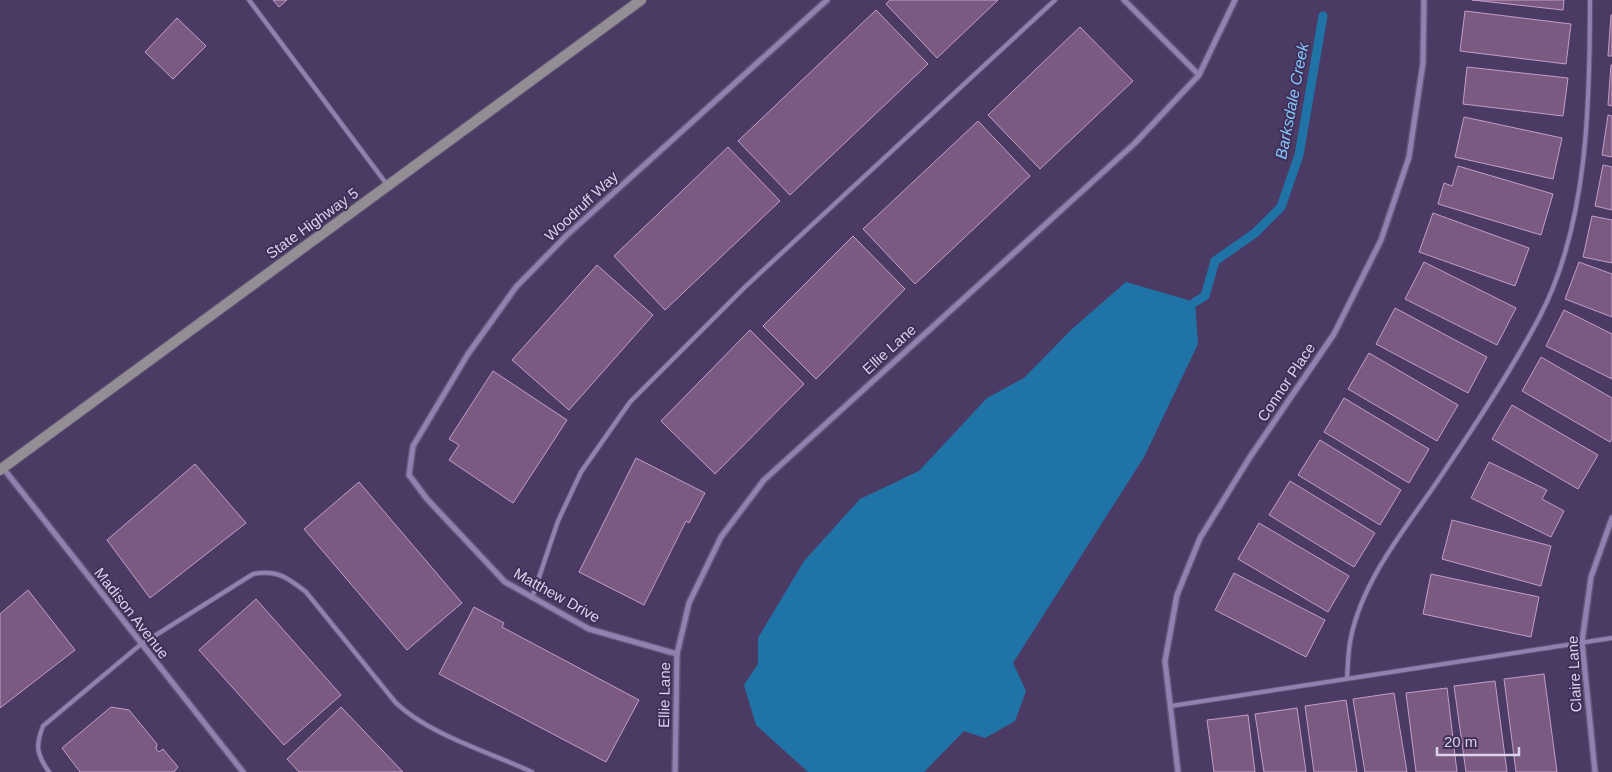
<svg xmlns="http://www.w3.org/2000/svg" width="1612" height="772" font-family="Helvetica,sans-serif">
	<style>
		.water { fill: #2073a6 }
		.lines { fill: none; stroke-linecap: round; stroke-linejoin: round }
		.stream { stroke: #2073a6; stroke-width: 9 }
		.building { fill: #7b5a81; stroke: #c29ec8 }
		.lane-casing { stroke: #645679; stroke-width: 6 }
		.street-casing { stroke: #645679; stroke-width: 8 }
		.secondary-casing { stroke: #645679; stroke-width: 12 }
		.lane { stroke: #9281b0; stroke-width: 4 }
		.street { stroke: #9281b0; stroke-width: 5 }
		.secondary { stroke: #938e94; stroke-width: 10 }
		.labels { text-anchor: middle; dominant-baseline: central; stroke-width: 4; stroke-linejoin: round; paint-order: stroke }
		.street-label { font-size: 15px; fill: #dbd2eb; stroke: #403059 }
		.water-label { font-size: 16px; font-style: italic; fill: #83c9fb; stroke: #403059 }
	</style>
	<rect width="100%" height="100%" fill="#4b3b64"/>
	<polygon class="water" points="1126,282 1195,302 1198,344 1144,457 1013,663 1026,691 1015,721 985,738 964,731 924,772 808,772 756,725 744,685 758,664 758,638 804,561 860,499 919,471 987,398 1024,378 1072,329"/>
	<g class="lines">
		<polyline class="stream" points="1195,302 1205,296 1215,261 1255,233 1281,207 1299,155 1323,16"/>
	</g>
	<g class="building">
		<polygon points="273,0 287,0 279,7"/>
		<polygon points="890,0 998,0 937,58 886,4"/>
		<polygon points="1472,0 1564,0 1563,10"/>
		<polygon points="876,10 928,64 790,195 738,141"/>
		<polygon points="1465,11 1571,24 1566,64 1460,51"/>
		<polygon points="1611,15 1612,15 1612,56 1608,56"/>
		<polygon points="177,18 206,46 173,79 145,52"/>
		<polygon points="1080,27 1133,81 1040,169 988,115"/>
		<polygon points="1611,65 1612,65 1612,106 1608,105"/>
		<polygon points="1467,67 1568,78 1563,116 1463,104"/>
		<polygon points="1608,115 1612,116 1612,157 1602,155"/>
		<polygon points="1464,117 1562,138 1553,179 1455,157"/>
		<polygon points="978,121 1030,176 915,284 863,229"/>
		<polygon points="728,147 780,201 665,310 614,256"/>
		<polygon points="1603,165 1612,167 1612,210 1595,206"/>
		<polygon points="1458,166 1553,194 1541,235 1438,204 1444,183 1452,186"/>
		<polygon points="1433,213 1529,248 1515,286 1419,252"/>
		<polygon points="1592,216 1612,220 1612,263 1583,257"/>
		<polygon points="853,236 905,289 816,379 763,326"/>
		<polygon points="1424,262 1516,308 1497,345 1405,299"/>
		<polygon points="1579,262 1612,274 1612,317 1565,299"/>
		<polygon points="597,265 653,315 569,410 512,360"/>
		<polygon points="1395,308 1487,357 1468,393 1376,344"/>
		<polygon points="1564,310 1612,334 1612,379 1546,346"/>
		<polygon points="750,330 804,384 715,474 661,421"/>
		<polygon points="1369,353 1458,405 1437,441 1348,389"/>
		<polygon points="1541,357 1612,398 1612,439 1610,442 1522,391"/>
		<polygon points="493,371 567,420 513,503 449,460 459,445 449,439"/>
		<polygon points="1344,398 1429,449 1409,483 1324,432"/>
		<polygon points="1512,405 1598,455 1578,489 1492,439"/>
		<polygon points="1320,440 1401,490 1380,525 1298,475"/>
		<polygon points="636,458 705,493 689,523 686,521 644,605 579,572"/>
		<polygon points="1489,462 1547,490 1542,499 1564,511 1551,537 1471,498"/>
		<polygon points="195,464 246,523 150,598 107,540"/>
		<polygon points="1290,481 1375,533 1354,567 1269,515"/>
		<polygon points="359,482 462,603 407,650 304,529"/>
		<polygon points="1452,520 1551,546 1541,586 1442,559"/>
		<polygon points="1259,523 1349,576 1328,612 1238,559"/>
		<polygon points="1234,573 1325,620 1306,657 1215,610"/>
		<polygon points="1431,574 1539,597 1531,637 1423,614"/>
		<polygon points="28,590 75,650 0,708 0,614"/>
		<polygon points="256,599 341,695 284,745 199,650"/>
		<polygon points="474,607 504,623 502,627 639,700 606,762 439,674"/>
		<polygon points="1544,674 1557,772 1516,772 1504,679"/>
		<polygon points="1495,681 1507,772 1466,772 1454,686"/>
		<polygon points="1447,688 1457,772 1416,772 1406,693"/>
		<polygon points="1394,693 1407,772 1365,772 1353,699"/>
		<polygon points="1346,700 1357,772 1314,772 1305,706"/>
		<polygon points="111,707 129,710 157,744 156,749 159,752 163,749 178,767 174,772 80,772 62,748"/>
		<polygon points="341,707 403,772 299,772 287,759"/>
		<polygon points="1297,708 1306,772 1264,772 1255,714"/>
		<polygon points="1248,715 1255,772 1214,772 1207,720"/>
	</g>
	<g class="lines">
		<defs>
			<g id="lane">
				<polyline points="249,0 388,186"/>
				<polyline points="532,598 558,521 581,472 630,402 746,286 1055,0"/>
				<path d="M1347,678C1348,665 1348,650 1351,637C1364,575 1411,522 1445,470C1478,421 1511,371 1539,318C1588,226 1590,102 1590,0"/>
				<polyline points="1171,706 1612,638"/>
				<path d="M49,772C37,755 35,746 43,726L140,645L253,574C277,569 288,578 306,592L396,703C430,735 489,752 532,772"/>
			</g>
			<g id="street">
				<polyline points="1124,0 1199,75"/>
				<polyline points="3,468 243,772"/>
				<polyline points="677,654 589,629 505,582 427,499 409,475 413,446 468,354 516,287 567,235 827,0"/>
				<polyline points="675,772 677,654 689,603 721,537 764,480 1135,143 1199,75 1235,0"/>
				<polyline points="1178,772 1165,661 1177,595 1200,538 1250,457 1334,334 1381,240 1409,157 1423,63 1424,0"/>
				<polyline points="1595,772 1582,642 1591,577 1612,518"/>
			</g>
			<polyline id="secondary" points="0,470 641,0"/>
		</defs>
		<use href="#lane" class="lane-casing"/>
		<use href="#street" class="street-casing"/>
		<use href="#secondary" class="secondary-casing"/>
		<use href="#lane" class="lane"/>
		<use href="#street" class="street"/>
		<use href="#secondary" class="secondary"/>
	</g>
	<g class="labels">
		<g class="street-label">
			<text transform="translate(581 206) rotate(-43)">Woodruff Way</text>
			<text transform="translate(312 223) rotate(-36)">State Highway 5</text>
			<text transform="translate(889 349) rotate(-42)">Ellie Lane</text>
			<text transform="translate(1286 382) rotate(-56)">Connor Place</text>
			<text transform="translate(557 595) rotate(29)">Matthew Drive</text>
			<text transform="translate(132 613) rotate(52)">Madison Avenue</text>
			<text transform="translate(1574 674) rotate(-93)">Claire Lane</text>
			<text transform="translate(664 695) rotate(-89)">Ellie Lane</text>
		</g>
		<g class="water-label">
			<text transform="translate(1292 101) rotate(-79)">Barksdale Creek</text>
		</g>
	</g>
	<path d="M1437 747v8h82v-8" fill="none" stroke="#dbd2eb" stroke-width="2.5"/>
	<text x="1444" y="747" font-size="15" fill="#dbd2eb" stroke="#403059" stroke-width="4" paint-order="stroke">20 m</text>
</svg>
